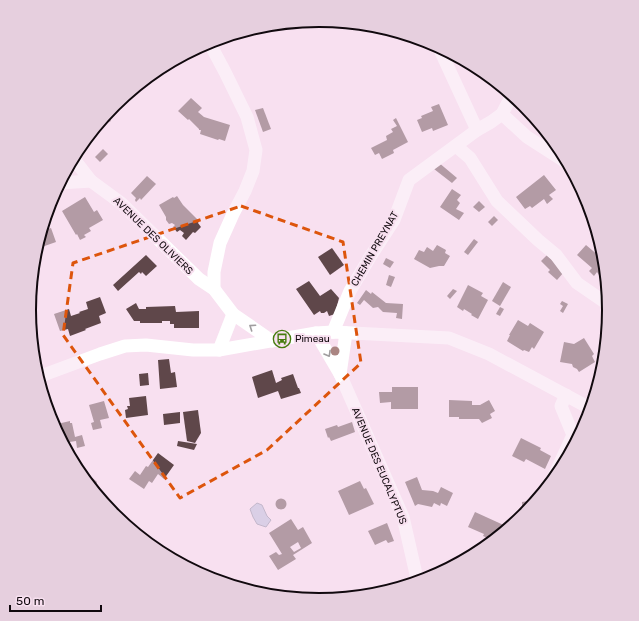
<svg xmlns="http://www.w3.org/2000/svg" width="639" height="621" font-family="Rubik,sans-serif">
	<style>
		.water { fill: #b5bbda; stroke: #84869d }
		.building { fill: #5f474a; fill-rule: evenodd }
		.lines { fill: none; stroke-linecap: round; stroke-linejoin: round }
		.minor { stroke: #fff; stroke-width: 13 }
		.tree { fill: #aa8582 }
		.oneway { stroke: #a09d9f }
		.marked { fill: none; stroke: #dd550c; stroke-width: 3; stroke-dasharray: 8 5; stroke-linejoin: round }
		.labels { text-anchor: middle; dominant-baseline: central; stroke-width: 4; stroke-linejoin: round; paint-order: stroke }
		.street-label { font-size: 10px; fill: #11090e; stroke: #f8e0f0 }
		.poi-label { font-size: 10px; fill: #11090e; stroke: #f8e0f0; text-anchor: start }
		.rim { fill: none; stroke: #11090e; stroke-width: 2 }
	</style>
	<rect width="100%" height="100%" fill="#f8e0f0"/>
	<polygon class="water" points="257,503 262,505 267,516 271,520 266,527 257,524 253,517 250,509"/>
	<g class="building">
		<polygon points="191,98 202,108 198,112 204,117 230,125 225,141 219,139 218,140 200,134 201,130 199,130 199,129 189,119 188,120 178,111"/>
		<polygon points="439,104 448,125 433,131 432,128 422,132 417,120 422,118 421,116 433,111 431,107"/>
		<polygon points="263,108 271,129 263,132 255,110"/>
		<polygon points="107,114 111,121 95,129 105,117"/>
		<polygon points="396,118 408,142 393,150 394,153 382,159 379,153 375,155 371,148 387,140 386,136 393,132 391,129 397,126 393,120"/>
		<polygon points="103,149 108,154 100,162 95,157"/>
		<polygon points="438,162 457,178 452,183 434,169"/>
		<polygon points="544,175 556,190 549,195 553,199 547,204 544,199 532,208 530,206 525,209 516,197"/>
		<polygon points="147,176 156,184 141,200 140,198 136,202 135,200 136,198 131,193"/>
		<polygon points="452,189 461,195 457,200 460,203 456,209 464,213 459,220 440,207"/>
		<polygon points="177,196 183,205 199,221 198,223 201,227 195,233 193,232 186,240 182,236 184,233 180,230 177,232 173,227 175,225 172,223 169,224 166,220 166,217 159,205 173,197 174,198"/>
		<polygon points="85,197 94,212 97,210 103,220 89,228 91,231 84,235 86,237 80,240 77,234 76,235 62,211"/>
		<polygon points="479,201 485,207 479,212 473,207"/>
		<polygon points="494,216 498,220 492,226 488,222"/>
		<polygon points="42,228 44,228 45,230 51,228 56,242 36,249"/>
		<polygon points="474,239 478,242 468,255 464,252"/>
		<polygon points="437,245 446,250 445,253 450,256 444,266 439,266 430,268 414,259 419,250 424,252 427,247 433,251"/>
		<polygon points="586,245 599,256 604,251 606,267 599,275 597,272 594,276 589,271 592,268 577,255"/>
		<polygon points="332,248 344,265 330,275 318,257"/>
		<polygon points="146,255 157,266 146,276 142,272 141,274 139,272 118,291 113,285"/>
		<polygon points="547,255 564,272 557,280 548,272 550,270 541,261"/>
		<polygon points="386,258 394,262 390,268 383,264"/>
		<polygon points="389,275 395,277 391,287 386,285"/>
		<polygon points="309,281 320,296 331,289 339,298 335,314 329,316 327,311 324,313 321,313 320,311 314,315 296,289"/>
		<polygon points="503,282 511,287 500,306 492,301"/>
		<polygon points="468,285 483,293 481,296 488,300 478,319 471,315 472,314 464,309 463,311 457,307"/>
		<polygon points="453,289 457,291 450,299 447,296"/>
		<polygon points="366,290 371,294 372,292 386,303 403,304 402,319 396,318 397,313 383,312 378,307 373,308 364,300 360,305 357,303"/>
		<polygon points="100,297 106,313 99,316 101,323 85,329 86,330 70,336 68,329 60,331 54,314 69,309 71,316 80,313 79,312 88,309 86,302"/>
		<polygon points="562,301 568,304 563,313 560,311 563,306 560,304"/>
		<polygon points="136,303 139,309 146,309 146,307 175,306 176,312 199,311 199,328 174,328 174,324 170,324 170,321 162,321 162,323 140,323 140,321 134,321 126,309"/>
		<polygon points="500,307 504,309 500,316 496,314"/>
		<polygon points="518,320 528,326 530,323 544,332 534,349 532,347 529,352 524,350 523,351 507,341 510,335 509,335"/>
		<polygon points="584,338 594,354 592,356 595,362 579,372 577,369 573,367 572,364 560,362 564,342 574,344"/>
		<polygon points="169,359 171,373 175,372 177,387 160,389 158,360"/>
		<polygon points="272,370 276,383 282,380 281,378 293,374 298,388 299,388 301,393 281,399 278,391 258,398 252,377"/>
		<polygon points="148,373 149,385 140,386 139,374"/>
		<polygon points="392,387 418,387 418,409 391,409 391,402 380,403 379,392 392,392"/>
		<polygon points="146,396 148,415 126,418 125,410 128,409 127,406 130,406 129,398"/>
		<polygon points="449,400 472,401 472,405 480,405 489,400 495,411 490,414 492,418 482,423 479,419 459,419 459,417 449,417"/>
		<polygon points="104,401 109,418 100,420 102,428 93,430 91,423 94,422 89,405"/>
		<polygon points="198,410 201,433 195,443 187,441 183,412"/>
		<polygon points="180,412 180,423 164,425 163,414"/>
		<polygon points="70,421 70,423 72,423 75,437 82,435 85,446 77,448 76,441 63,443 53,425"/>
		<polygon points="352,422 355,432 331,441 329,437 328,438 325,429 337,425 338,427"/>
		<polygon points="521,438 541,448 540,450 551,456 545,469 526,459 524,462 512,456"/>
		<polygon points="178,441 197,444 194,450 177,446"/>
		<polygon points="158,453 174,465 164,479 158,474 152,483 149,481 144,489 129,479 135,471 140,475 146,466 148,467"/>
		<polygon points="81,471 85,475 87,473 97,482 96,484 100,488 95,493 79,473"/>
		<polygon points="417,477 422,490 433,491 438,493 441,487 453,493 447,506 441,503 440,506 434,503 432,507 418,504 415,506 405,482"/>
		<polygon points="360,481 364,489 366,488 374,504 349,515 338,491"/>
		<circle cx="281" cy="504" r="5.5"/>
		<polygon points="528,501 528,509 522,509 522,502"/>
		<polygon points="475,512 508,527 507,531 494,541 483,536 484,534 468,527"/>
		<path d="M291,519L298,530L303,527L312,543L293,555L296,559L278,570L269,556L276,552L279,555L282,554L269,533ZM298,542L301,548L294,552L290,547Z"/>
		<polygon points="387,523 394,541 388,543 386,540 375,545 368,531"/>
	</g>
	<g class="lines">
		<g class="minor">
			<polyline points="209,42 225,72 247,117 256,150 253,171 245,191 233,214 220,243 214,272 214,289"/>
			<polyline points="441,47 441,52 477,130"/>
			<polyline points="502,114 527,137 569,164"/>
			<polyline points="456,146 470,158 497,201 538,240 556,255 577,283 609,305"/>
			<polyline points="73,158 91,181 121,203 199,279 214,289 233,314 272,341"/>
			<polyline points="60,183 91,181"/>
			<polyline points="333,332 350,291 370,257 394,220 409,180 477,130 491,122 502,114 512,95"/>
			<polyline points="316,333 340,374 403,517 418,583"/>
			<polyline points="219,350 233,314"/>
			<polyline points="340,374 346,333"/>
			<polyline points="38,377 100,354 125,346 146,345 193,350 219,350 316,333 333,332 449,338 489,354 584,405 592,408"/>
			<polyline points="549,487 573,435 561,406 566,395"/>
		</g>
	</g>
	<circle class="tree" cx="335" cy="351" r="4.5"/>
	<defs><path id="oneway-chevron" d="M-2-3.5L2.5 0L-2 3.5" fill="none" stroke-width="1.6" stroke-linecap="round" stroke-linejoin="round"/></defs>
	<g class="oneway">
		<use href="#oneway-chevron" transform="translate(252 327) rotate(-146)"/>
		<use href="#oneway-chevron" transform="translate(328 354) rotate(60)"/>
	</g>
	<path d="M0 0H639V621H0ZM241,206L343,242L361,363L267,450L180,498L63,335L73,263Z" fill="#f8e0f0" fill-opacity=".55" fill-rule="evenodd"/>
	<path class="marked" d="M241,206L343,242L361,363L267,450L180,498L63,335L73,263Z"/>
	<defs>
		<symbol id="bus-ring" viewBox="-11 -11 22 22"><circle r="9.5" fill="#f8e0f0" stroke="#457b0d" stroke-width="1.5"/><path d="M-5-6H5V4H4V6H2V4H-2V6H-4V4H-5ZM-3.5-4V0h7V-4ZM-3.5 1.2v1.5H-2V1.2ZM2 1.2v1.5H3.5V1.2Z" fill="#457b0d"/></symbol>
	</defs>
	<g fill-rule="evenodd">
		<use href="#bus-ring" x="272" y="329" width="20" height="20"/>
	</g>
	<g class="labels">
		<g class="street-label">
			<text transform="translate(153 236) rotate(44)">AVENUE DES OLIVIERS</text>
			<text transform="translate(375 249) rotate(-60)">CHEMIN PREYNAT</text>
			<text transform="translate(379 466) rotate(67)">AVENUE DES EUCALYPTUS</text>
		</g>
		<g class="poi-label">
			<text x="295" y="339">Pimeau</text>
		</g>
	</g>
	<path d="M0 0H639V621H0ZM36 310a283 283 0 1 1 566 0a283 283 0 1 1-566 0Z" fill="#e6cfde" fill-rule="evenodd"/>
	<path class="rim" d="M36 310a283 283 0 1 1 566 0a283 283 0 1 1-566 0Z"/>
	<path d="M10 605v6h91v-6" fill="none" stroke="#11090e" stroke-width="2"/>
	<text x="16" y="605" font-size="12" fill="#11090e" stroke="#f8e0f0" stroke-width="3" paint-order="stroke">50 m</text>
</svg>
